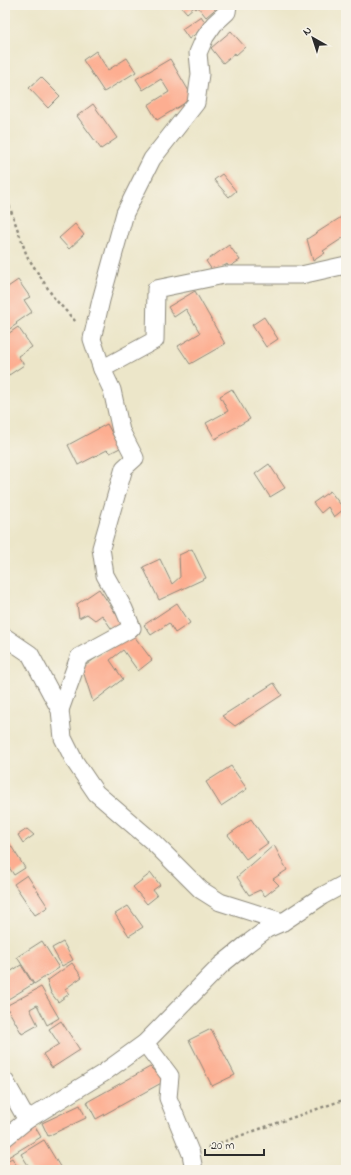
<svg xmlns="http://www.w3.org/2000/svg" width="351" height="1175" font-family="'Indie Flower',sans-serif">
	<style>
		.building { fill: #fdae91 }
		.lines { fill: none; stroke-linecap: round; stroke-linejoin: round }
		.street-casing { stroke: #8c887a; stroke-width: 19 }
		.path { stroke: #8c887a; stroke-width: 2.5; stroke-dasharray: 3 3; stroke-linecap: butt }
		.street { stroke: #fff; stroke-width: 17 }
	</style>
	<rect width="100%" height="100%" fill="#f7f3e8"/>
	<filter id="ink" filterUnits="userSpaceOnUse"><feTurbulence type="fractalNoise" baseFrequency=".025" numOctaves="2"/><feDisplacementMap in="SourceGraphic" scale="8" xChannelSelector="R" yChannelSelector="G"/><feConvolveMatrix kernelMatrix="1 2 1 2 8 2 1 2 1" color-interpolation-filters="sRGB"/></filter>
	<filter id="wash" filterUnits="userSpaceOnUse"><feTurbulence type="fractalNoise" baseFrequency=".012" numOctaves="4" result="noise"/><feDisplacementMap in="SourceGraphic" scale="16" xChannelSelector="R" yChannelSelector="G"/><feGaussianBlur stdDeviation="0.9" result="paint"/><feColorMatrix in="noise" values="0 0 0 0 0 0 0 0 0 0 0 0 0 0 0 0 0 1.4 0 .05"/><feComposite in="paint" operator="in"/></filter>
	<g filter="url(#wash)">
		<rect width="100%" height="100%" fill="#ece6c9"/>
		<g id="blocks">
			<g class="building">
				<polygon points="180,5 220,5 206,17 198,7 196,9 194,7 187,13"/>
				<polygon points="201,16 207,25 189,39 182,29"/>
				<polygon points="231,31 245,47 236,55 235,53 223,63 211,48"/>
				<polygon points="96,51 108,70 127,58 136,72 104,92 83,60"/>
				<polygon points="170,59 193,98 157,120 148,105 169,92 161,79 143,90 136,79"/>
				<polygon points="41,77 60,96 48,108 29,88"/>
				<polygon points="93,104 117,138 101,149 77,116"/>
				<polygon points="222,174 236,191 229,197 214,180"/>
				<polygon points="346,214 346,236 323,251 325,253 313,261 307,239"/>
				<polygon points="75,224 84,235 69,249 59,238"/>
				<polygon points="229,245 240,260 229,267 227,264 214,273 206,261"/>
				<polygon points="18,280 30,297 24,300 32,312 16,323 17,324 5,332 5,289"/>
				<polygon points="195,291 225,344 190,364 178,346 200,333 186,309 174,317 168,307"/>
				<polygon points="264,317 278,339 266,347 252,325"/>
				<polygon points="18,327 32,347 18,356 24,365 9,375 5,368 5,336"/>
				<polygon points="232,389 250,419 215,439 206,423 228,411 220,396"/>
				<polygon points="107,424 120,448 110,453 107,450 78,465 68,445"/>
				<polygon points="269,464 285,488 270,497 255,474"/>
				<polygon points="330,491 344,509 334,517 328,507 321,513 313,503"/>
				<polygon points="192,549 206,578 159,600 143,567 160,559 172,584 180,577 179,555"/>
				<polygon points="99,589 123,624 113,631 102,615 95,620 87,614 79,618 77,604"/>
				<polygon points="177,603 190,623 175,633 169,623 151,635 144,625"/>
				<polygon points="131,632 152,660 138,671 123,650 110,660 123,679 93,702 82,668"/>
				<polygon points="274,683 282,695 235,726 222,716"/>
				<polygon points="231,766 247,789 221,806 206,782"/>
				<polygon points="251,819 268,843 246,859 228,835"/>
				<polygon points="27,829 34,835 23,843 18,835"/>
				<polygon points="6,838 25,868 14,875 5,861"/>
				<polygon points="274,845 287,870 273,879 279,885 265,896 260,890 249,895 237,877"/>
				<polygon points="151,873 160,885 153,890 157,896 147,904 133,887"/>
				<polygon points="27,875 48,907 35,915 14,884"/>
				<polygon points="128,906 143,927 129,936 115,914"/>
				<polygon points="42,941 59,968 34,984 17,957"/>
				<polygon points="63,942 73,960 62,966 52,948"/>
				<polygon points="72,963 82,977 65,989 69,994 58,1002 51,993 47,981"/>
				<polygon points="21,965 33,984 5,1001 5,975"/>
				<polygon points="41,987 59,1018 47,1025 37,1005 30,1009 38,1025 22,1034 6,1006"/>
				<polygon points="61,1021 80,1050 52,1068 43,1054 59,1044 49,1029"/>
				<polygon points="211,1029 235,1075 212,1086 189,1040"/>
				<polygon points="150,1067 165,1081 96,1119 87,1102"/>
				<polygon points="80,1105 86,1118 48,1136 42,1123"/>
				<polygon points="34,1125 41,1137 5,1159 5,1142"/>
				<polygon points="44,1140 62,1170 31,1170 21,1154"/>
				<polygon points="12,1158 19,1170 5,1170 5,1162"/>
			</g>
		</g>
	</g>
	<g filter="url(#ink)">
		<use href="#blocks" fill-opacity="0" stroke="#8c887a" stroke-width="1"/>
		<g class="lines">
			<defs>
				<g id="street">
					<polyline points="102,369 155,340 156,289 224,275 301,275 346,265"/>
					<polyline points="5,637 30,654 60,710 63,738 75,762 96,793 153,842 201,890 220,902 283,922"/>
					<polyline points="60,710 79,657 132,628 124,609 105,575 101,548 124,468 135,458 121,431 112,390 102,369 92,339 101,300 125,213 152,159 196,103 200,74 198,53 205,37 214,24 227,12 228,5"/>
					<polyline points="145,1043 170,1076 168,1098 191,1154 194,1170"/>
					<polyline points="5,1081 27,1120"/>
					<polyline points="5,1138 27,1120 102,1074 145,1043 221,965 247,944 267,929 283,922 322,896 346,883"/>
				</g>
			</defs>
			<use href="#street" class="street-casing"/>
			<g class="path">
				<polyline points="5,194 27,256 54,298 77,323"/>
				<polyline points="208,1147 346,1099"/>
			</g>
			<use href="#street" class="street"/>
		</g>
	</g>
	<rect width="351" height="1175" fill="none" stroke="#f7f3e8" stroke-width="20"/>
	<g transform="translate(313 38) rotate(321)" stroke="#f7f3e8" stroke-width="3" paint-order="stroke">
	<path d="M0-3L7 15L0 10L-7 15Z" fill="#2b2b2b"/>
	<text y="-6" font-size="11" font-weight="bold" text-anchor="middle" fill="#2b2b2b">N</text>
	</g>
	<path d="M205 1149v6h59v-6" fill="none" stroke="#2b2b2b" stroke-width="2"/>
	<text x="211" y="1149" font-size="12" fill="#2b2b2b" stroke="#f7f3e8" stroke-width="3" paint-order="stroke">20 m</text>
</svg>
